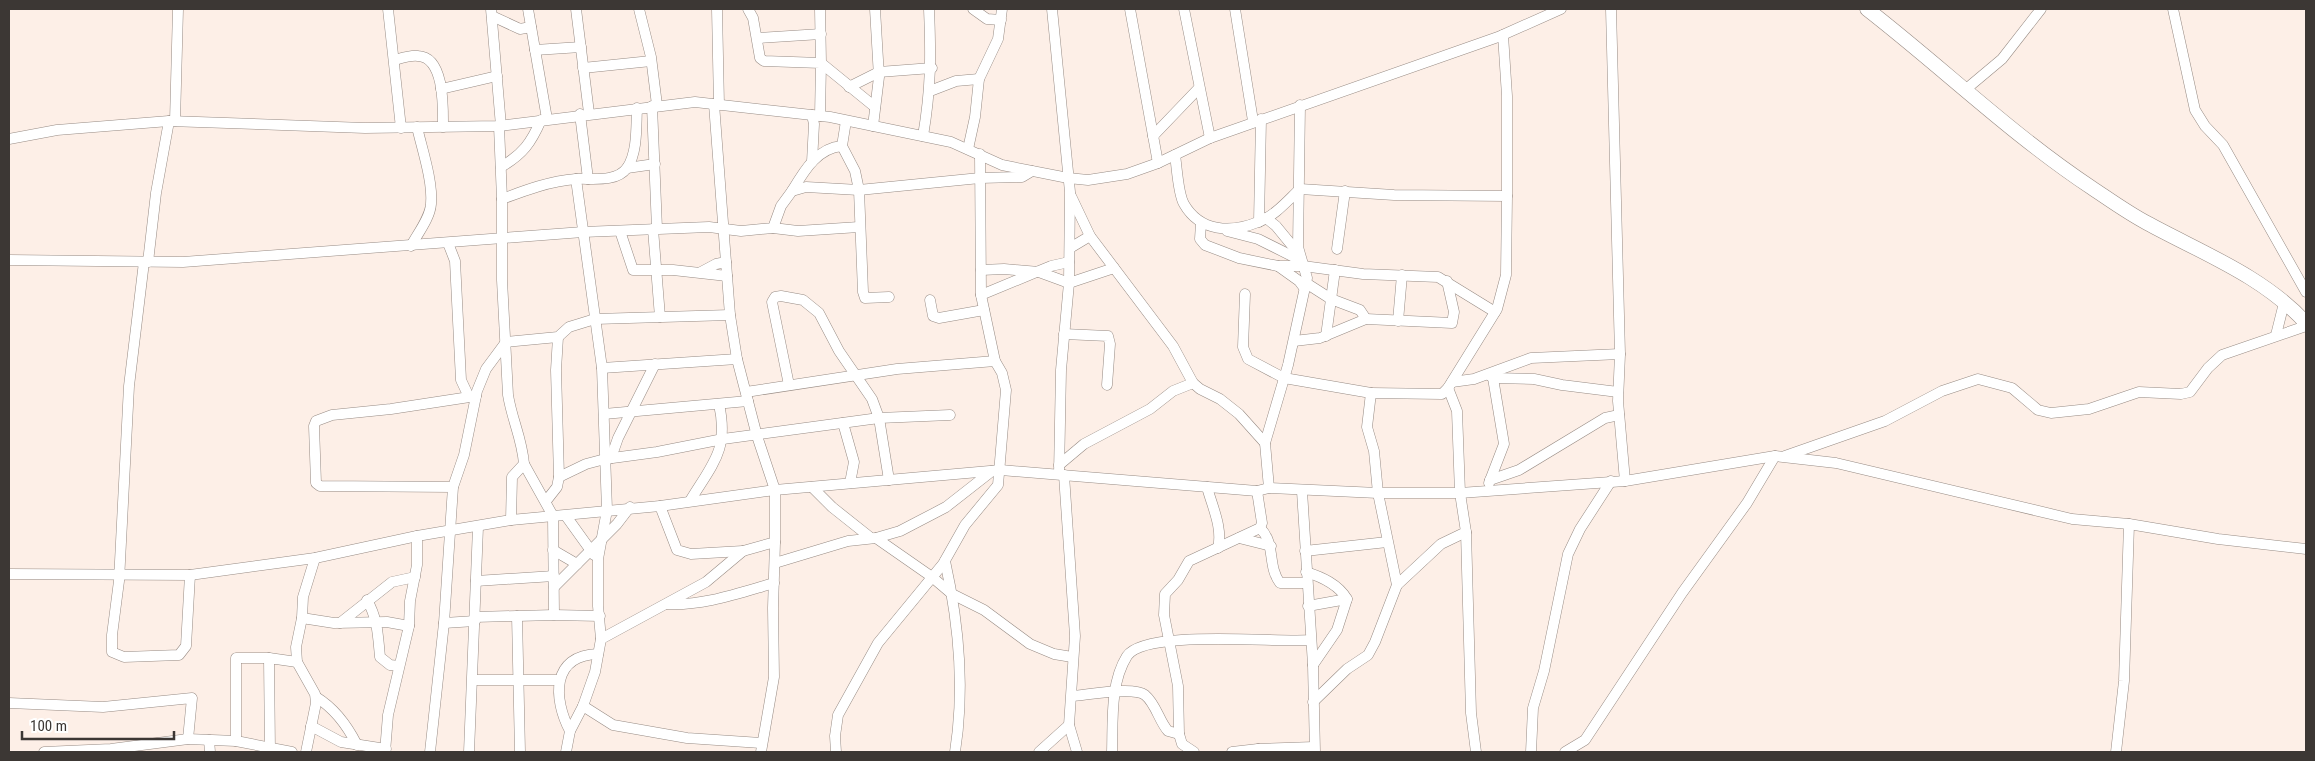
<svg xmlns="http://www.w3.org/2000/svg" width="2315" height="761" font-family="'Roboto Condensed',sans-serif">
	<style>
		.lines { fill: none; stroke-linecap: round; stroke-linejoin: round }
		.street-casing { stroke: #978b84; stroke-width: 11 }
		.secondary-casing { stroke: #978b84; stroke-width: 15 }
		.street { stroke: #fff; stroke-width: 10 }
		.secondary { stroke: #fff; stroke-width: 14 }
	</style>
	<rect width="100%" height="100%" fill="#fdefe7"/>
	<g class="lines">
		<defs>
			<g id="street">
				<polyline points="388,9 401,128"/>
				<polyline points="491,9 501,126"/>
				<polyline points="528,9 547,119"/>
				<polyline points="576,9 589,113"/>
				<polyline points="639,9 651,57 657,105"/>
				<polyline points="717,9 719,105"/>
				<polyline points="748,9 753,18 760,58 764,61 821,63 820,116"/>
				<polyline points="820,9 821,63 875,107"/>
				<polyline points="973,9 987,19 1001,20"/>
				<polyline points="1052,9 1070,192 1069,283 1061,370 1059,474"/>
				<polyline points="1130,9 1158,163"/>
				<polyline points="1184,9 1210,138"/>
				<polyline points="1235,9 1253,121"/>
				<polyline points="1611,9 1620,354 1618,401 1625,481"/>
				<polyline points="2173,9 2195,110 2205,126 2223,145 2306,292"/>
				<polyline points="492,16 520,29 531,27"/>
				<polyline points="1503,35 1507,96 1507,196"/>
				<polyline points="758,38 821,34"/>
				<polyline points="535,50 581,47"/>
				<path d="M395,60C402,58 411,55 418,56C445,57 443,109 443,127"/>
				<polyline points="583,68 651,61"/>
				<polyline points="849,87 879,72 932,68"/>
				<polyline points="441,89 497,76"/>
				<polyline points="1965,90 2002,59 2041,9"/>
				<polyline points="930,91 956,81 979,79"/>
				<polyline points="652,106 657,229"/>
				<polyline points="580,114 588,179"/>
				<polyline points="175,121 178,9"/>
				<polyline points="846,121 842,146 855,171 859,190 863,292 865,298 889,297"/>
				<path d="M499,126L502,199V280L508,395C512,420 522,438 524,464L512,477L511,520"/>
				<polyline points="873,126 879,77 875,9"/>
				<path d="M923,136C931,89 931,56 929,9"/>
				<polyline points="1153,136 1199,88"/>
				<polyline points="9,139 57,130 169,121 365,128 499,126 695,102 830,117 951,142 1002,165 1068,178 1088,180 1127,174 1158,163 1210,138 1498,37 1561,9"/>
				<polyline points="968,149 975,117 979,79 998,39 1002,9"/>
				<path d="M1175,155C1177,168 1178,194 1184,204C1200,232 1231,233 1258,222C1275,216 1288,200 1300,189L1394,195L1507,196L1506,275L1497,309L1448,388L1442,394L1371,393L1367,427L1374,451L1378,493L1397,585"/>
				<polyline points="812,162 814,124 812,115"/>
				<path d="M501,167C523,154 531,143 541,120"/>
				<polyline points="627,168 655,164"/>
				<path d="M792,191C804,171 817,148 842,146"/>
				<polyline points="1071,196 1090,236 1173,346 1193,383 1200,389 1220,399 1239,414 1265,443"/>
				<path d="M502,199C526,190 550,181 576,179C591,178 616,183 627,168C638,152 636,125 637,108"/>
				<polyline points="1266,218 1276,226 1299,254"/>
				<polyline points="1259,222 1261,119"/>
				<polyline points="1201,223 1200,239 1205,245 1239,258 1278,266 1303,266 1363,274 1438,277 1495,312"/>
				<polyline points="773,228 798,231 859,227"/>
				<polyline points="653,229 660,317"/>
				<polyline points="620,231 633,270 673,270 727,276"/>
				<polyline points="1227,231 1258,239 1300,260"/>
				<polyline points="448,243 455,261 461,380 469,397"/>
				<path d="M411,246C418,233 430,218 431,204C433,181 422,149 417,127"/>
				<polyline points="1070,248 1090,236"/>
				<polyline points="1337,249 1345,191"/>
				<polyline points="9,260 183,262 583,232 709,227 741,231 773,228 781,206 792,191 806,187 859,190 980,178 1022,177 1032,171"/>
				<polyline points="144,262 129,386 119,581 112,635 112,652 124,657 179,655 186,646 190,575"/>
				<polyline points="148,262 156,193 169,121"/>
				<polyline points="1278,266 1299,281 1305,289"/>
				<polyline points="981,270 1004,269 1039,272 1069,283 1114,268"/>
				<polyline points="701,272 716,264 726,262"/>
				<polyline points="1306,283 1331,299 1360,310 1366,319"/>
				<polyline points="1245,294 1243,347 1248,359 1284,378 1371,393"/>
				<polyline points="981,295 1051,266 1069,262"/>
				<polyline points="930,300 933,316 939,318 984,310"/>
				<polyline points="1398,321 1402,275"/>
				<polyline points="1064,334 1108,336 1110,344 1107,385"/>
				<polyline points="2276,335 2284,303"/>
				<polyline points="1326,336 1335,270"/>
				<polyline points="1294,341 1320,338 1366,319 1452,323 1454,312 1447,281"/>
				<polyline points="602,368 737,359"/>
				<polyline points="1493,378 1534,379 1562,385 1618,392"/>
				<polyline points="1452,382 1474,379 1531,358 1620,354"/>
				<polyline points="789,385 772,302 775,297 781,296 803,300 819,313 839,351 872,399 879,418 889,480"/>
				<polyline points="746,392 897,369 995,361"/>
				<polyline points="604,414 748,401"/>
				<polyline points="843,423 854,462 850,483"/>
				<polyline points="1785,456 1885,421 1942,391 1978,379 2012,388 2038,410 2051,413 2089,409 2139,392 2181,394 2190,392 2208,368 2222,355 2306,326"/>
				<polyline points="611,458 618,438 655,364"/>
				<polyline points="524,464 553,516 554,615"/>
				<polyline points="1059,465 1084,444 1150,409 1173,391 1193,383"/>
				<polyline points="1064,475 1075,636 1069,725 1077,752"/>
				<polyline points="559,477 586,464 605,459 657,452 723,439 879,418 950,415"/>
				<polyline points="1490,480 1519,470 1605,418 1619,415"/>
				<polyline points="1489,483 1504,444 1493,378 1489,375"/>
				<polyline points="453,487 320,486 316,483 314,426 316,421 332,415 391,409 476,396"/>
				<polyline points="812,487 832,507 871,538"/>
				<path d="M1207,487C1212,506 1223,528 1218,548"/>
				<polyline points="1269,488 1265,443 1288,365 1307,278 1298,247 1300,105"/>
				<polyline points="1302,491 1313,665 1315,752"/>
				<polyline points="546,501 557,487 559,477 556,370 558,337"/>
				<path d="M690,501C713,463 729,450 719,404"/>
				<polyline points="660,506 677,550 691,554 743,551"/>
				<polyline points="566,516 594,555"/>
				<path d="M1260,528C1276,543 1267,566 1280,583H1307"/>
				<polyline points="1466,532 1471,713 1476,752"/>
				<polyline points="876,538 932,577 952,594 984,610 1030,644 1054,654 1072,657"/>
				<polyline points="1239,538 1271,546"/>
				<polyline points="553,550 577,564"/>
				<polyline points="1305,551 1387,542"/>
				<path d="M945,561C959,624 965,688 955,752"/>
				<polyline points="775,563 848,541 876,538 900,531 946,507 992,471"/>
				<path d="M1306,572C1322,577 1338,584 1347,599L1337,630L1313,665"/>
				<polyline points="9,574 190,575 315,558 417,536 511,520 660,506 775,490 1001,470 1257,491 1269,488 1378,493 1460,493 1625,481 1775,456 1836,463 2072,519 2129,524 2218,539 2306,549"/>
				<polyline points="476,581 554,576"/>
				<polyline points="554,587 617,524 630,507"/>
				<path d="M367,600C378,619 378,637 380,657L390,665L399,666"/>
				<path d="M667,604C703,606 739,593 774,583"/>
				<polyline points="1308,606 1347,599"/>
				<polyline points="517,616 520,752"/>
				<polyline points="475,617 554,615 600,616"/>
				<polyline points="302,618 334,623 387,622 409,626"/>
				<polyline points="340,623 392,582 415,577"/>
				<polyline points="444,623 475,621"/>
				<polyline points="601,639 706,582 743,551 775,542 775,490 757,436 737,359 730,315 714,104"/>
				<polyline points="473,680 558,680"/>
				<path d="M1072,696C1088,695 1133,686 1145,695C1156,704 1159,721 1168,731L1179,734L1178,686L1164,615L1165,594L1178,580L1189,561L1260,528L1262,523L1257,491"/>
				<path d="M316,697C334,708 347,725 357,745"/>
				<polyline points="1313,702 1347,669 1368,655 1375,642 1397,585 1441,544 1466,532 1460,493 1457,411 1448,388"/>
				<polyline points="9,703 103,707 192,698 188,739"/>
				<polyline points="583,706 613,725 687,738 761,743"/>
				<polyline points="311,726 341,742 386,749"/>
				<path d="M570,731C553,699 551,655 598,654"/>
				<polyline points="1179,734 1182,744 1194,752"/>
				<polyline points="209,740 210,752"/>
				<polyline points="236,741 236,658 269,658"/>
				<polyline points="44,752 111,749 188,739 236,741 292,752"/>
				<polyline points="270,752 269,658 297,662"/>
				<polyline points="306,752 316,703 315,694 297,662 296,647 302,618 303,597 315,558"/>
				<polyline points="385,752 388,715 409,626 410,601 417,565 417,536"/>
				<polyline points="430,752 444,623 453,487 464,455 477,391 486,369 506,342 558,337 569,327 595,319 730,315"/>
				<polyline points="469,752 478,527"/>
				<polyline points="566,752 570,731 583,706 595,672 601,639 598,606 598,559 607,510 602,368 576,179"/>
				<polyline points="761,752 774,677 773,608 775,542"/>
				<polyline points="836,752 835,736 838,715 878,643 943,564 965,525 998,485 1006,390 1002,373 995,361 981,295 980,154"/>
				<polyline points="1039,752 1069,725"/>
				<path d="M1112,752C1113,721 1110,683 1127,656C1145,629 1277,643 1310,640"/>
				<polyline points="1232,752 1258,749"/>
				<polyline points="1258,752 1258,749 1314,747"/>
				<polyline points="1531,752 1533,708 1544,671 1568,554 1580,529 1611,481"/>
				<polyline points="1565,752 1585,740 1682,593 1747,503 1775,456"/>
				<polyline points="2116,752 2124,681 2129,524"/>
			</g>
			<path id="secondary" d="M1867,9C1943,68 2012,135 2092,188C2110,200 2128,213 2147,223C2202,253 2263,276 2306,323"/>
		</defs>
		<use href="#street" class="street-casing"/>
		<use href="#secondary" class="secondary-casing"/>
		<use href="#street" class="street"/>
		<use href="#secondary" class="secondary"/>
	</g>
	<rect width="2315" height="761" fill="none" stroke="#3c3734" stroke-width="20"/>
	<path d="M22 731v8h152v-8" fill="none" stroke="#3c3734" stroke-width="2.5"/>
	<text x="30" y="731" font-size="15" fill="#3c3734" stroke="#ffffff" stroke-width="4" paint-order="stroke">100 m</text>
</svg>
